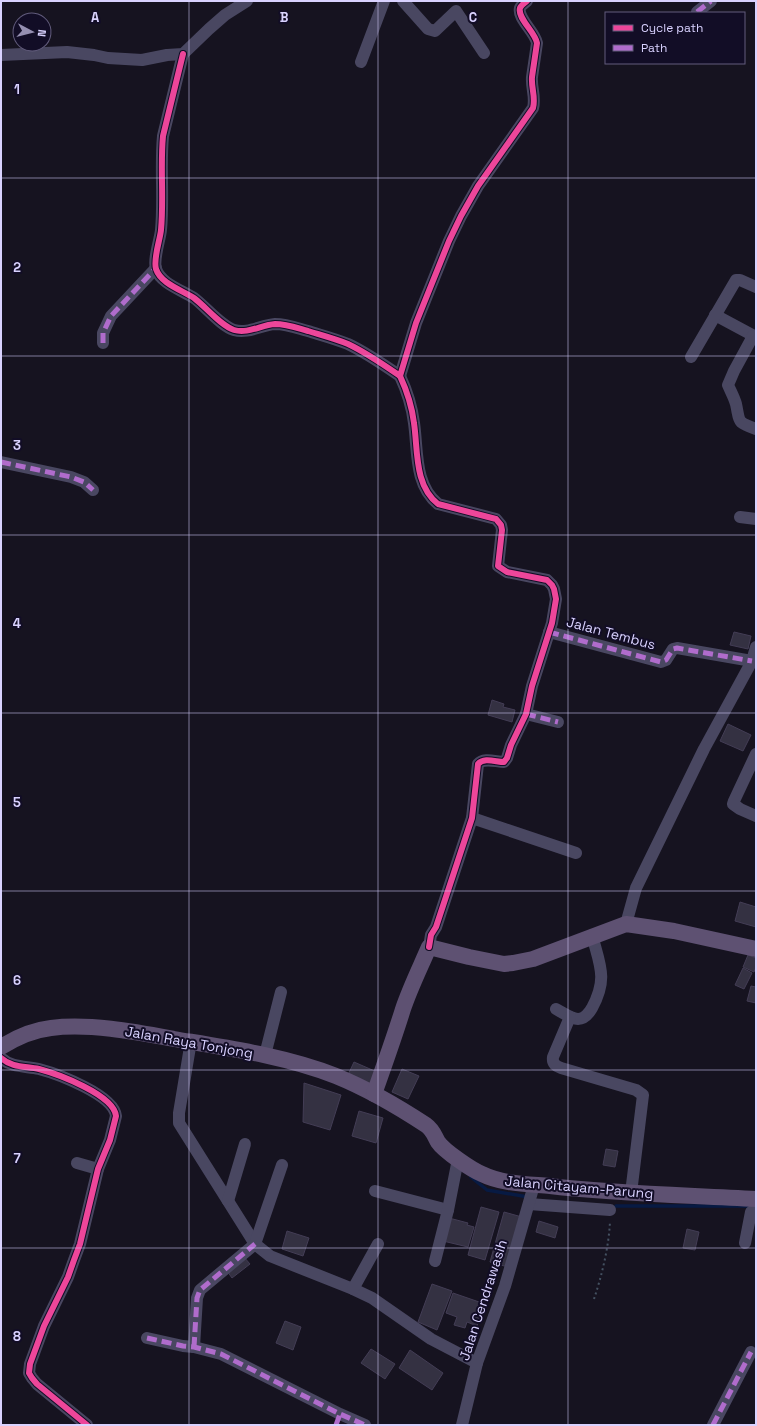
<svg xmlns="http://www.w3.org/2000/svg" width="757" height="1426" font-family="'Space Grotesk',sans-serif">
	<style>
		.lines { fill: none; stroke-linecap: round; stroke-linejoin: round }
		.stream { stroke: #071a43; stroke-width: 3.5 }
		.building { fill: #343142; stroke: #433d55 }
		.path { stroke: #445161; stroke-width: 2; stroke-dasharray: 2 3; stroke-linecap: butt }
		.minor { stroke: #494761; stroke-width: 12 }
		.major { stroke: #5e5172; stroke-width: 16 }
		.quiet { stroke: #b06ccc; stroke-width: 5; stroke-dasharray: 10 5; stroke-linecap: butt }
		.cycleway-casing { stroke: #120d26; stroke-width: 8 }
		.cycleway { stroke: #ed469a; stroke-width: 6 }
		.grid { fill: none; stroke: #d9d2ff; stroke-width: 1; stroke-opacity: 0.55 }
		.labels { text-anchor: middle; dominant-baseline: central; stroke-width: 4; stroke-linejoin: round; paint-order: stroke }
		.street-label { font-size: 14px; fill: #d9d2ff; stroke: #120d26 }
		.grid-label { font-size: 13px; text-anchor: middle; font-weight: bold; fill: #d9d2ff; stroke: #120d26; stroke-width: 4; stroke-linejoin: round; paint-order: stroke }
	</style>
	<rect width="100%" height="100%" fill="#161320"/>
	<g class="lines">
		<g class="stream">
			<polyline points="471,1177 487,1190 528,1197"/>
			<polyline points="616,1206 751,1206"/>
		</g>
	</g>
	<g class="building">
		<polygon points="734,632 751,636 748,649 730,645"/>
		<polygon points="492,700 504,704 503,707 515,710 512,722 488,715"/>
		<polygon points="728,724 751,735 743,751 720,741"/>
		<polygon points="740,902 756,907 756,927 735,921"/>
		<polygon points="748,955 756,958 756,967 754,972 743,967"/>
		<polygon points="743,968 752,973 744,989 735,985"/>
		<polygon points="751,986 756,987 756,1003 747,1001"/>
		<polygon points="354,1062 377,1072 370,1087 347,1077"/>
		<polygon points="402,1069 419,1076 408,1099 392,1092"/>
		<polygon points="304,1083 341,1095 330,1130 303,1122"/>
		<polygon points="359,1111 383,1118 376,1143 352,1136"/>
		<polygon points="606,1149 618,1151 615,1167 603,1165"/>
		<polygon points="481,1207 499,1212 485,1260 468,1255"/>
		<polygon points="504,1212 522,1217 508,1267 490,1262"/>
		<polygon points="449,1218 468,1223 467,1225 474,1227 468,1247 443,1241"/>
		<polygon points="539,1221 558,1227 555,1238 536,1232"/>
		<polygon points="687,1229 699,1232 695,1250 683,1248"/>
		<polygon points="287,1231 309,1238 303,1256 282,1249"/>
		<polygon points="244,1257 250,1264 232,1278 227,1271"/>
		<polygon points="432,1284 452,1291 437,1330 418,1322"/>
		<polygon points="453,1293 485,1304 477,1326 467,1322 465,1328 454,1325 457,1317 446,1313"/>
		<polygon points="285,1321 301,1327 293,1350 276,1343"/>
		<polygon points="371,1349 395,1364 385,1379 361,1363"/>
		<polygon points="410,1350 443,1373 432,1390 399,1368"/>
	</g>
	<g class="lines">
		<path class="path" d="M594,1299C602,1275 609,1246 610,1221"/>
		<g class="minor">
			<polyline points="403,1 428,29 435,31 456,11 484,53"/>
			<polyline points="697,12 711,1"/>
			<path d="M183,54L163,136C160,167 164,198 161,230C160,240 153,259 156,269C161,284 182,290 194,298C206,307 221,326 234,330C248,334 261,325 275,324C287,324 297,328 308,331C321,335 336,339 348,344C367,353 384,365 400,376L416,323L449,241L461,216L478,186L533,108C536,97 531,88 532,77L537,43C535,32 517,18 520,8C521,5 525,3 527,1"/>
			<polyline points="1,55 67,52 94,55 108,58 142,60 167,55 183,54 209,29 225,15 247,1"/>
			<polyline points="361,62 384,1"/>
			<polyline points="715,315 756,337"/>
			<path d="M753,336L734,371L728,385C731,392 734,397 736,404C740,422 736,422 756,429"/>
			<polyline points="103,343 103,333 111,316 156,268"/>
			<polyline points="691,357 736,280 740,280 756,287"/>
			<path d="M400,376C407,391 412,407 414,423C418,450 414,485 438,504L496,519L501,525L502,530L498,566L507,572L547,580L552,585L554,589L556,599L552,623L532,686L526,714L511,745L507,758L504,762C496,762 484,757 478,764L472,818L436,927L431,935L429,947"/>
			<polyline points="1,462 71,477 84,482 93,490"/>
			<polyline points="740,517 756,519"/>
			<polyline points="549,632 661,662 666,660 673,649 677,648 752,661"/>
			<polyline points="526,714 558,722"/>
			<polyline points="756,754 734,801 733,804 740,809 756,816"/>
			<polyline points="472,818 576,853"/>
			<polyline points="626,924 636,888 704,749 752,661 756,647"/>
			<path d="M556,1009C571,1017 581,1027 592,1008C608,978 600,966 592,935"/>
			<path d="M570,1017L553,1057C552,1064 556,1066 561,1068L636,1090L643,1095L631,1193"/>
			<polyline points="191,1041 179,1113 179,1123 255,1244 270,1256 353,1289 372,1298 431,1339 477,1363"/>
			<polyline points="265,1055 281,992"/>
			<path d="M1,1058C12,1068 26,1066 39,1069C58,1074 114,1095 116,1116L110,1140L98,1169L80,1244L74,1260L68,1277L44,1326L30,1364L29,1373L32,1378L37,1384L87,1425"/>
			<polyline points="77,1163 98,1169"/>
			<polyline points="375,1191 448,1210"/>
			<polyline points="228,1201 245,1144"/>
			<polyline points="529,1204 610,1210"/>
			<polyline points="745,1243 751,1212 756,1209"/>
			<polyline points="435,1261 448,1210 458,1159"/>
			<polyline points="353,1289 378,1244"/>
			<polyline points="147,1338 183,1346 194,1347 221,1354 340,1414 365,1425"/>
			<polyline points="194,1347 197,1298 200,1290 255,1244 282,1165"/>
			<polyline points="462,1425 477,1363 505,1286 534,1185"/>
			<polyline points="713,1425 751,1352"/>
		</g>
		<g class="major">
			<path d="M1,1047C17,1037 33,1030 51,1028C89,1023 136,1032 174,1039C228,1048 285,1056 336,1076C368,1089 397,1106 426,1125C433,1130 434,1135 438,1142C444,1151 472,1170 482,1174C502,1184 528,1184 550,1186C619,1194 687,1195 756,1199"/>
			<path d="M374,1094C384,1066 394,1038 403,1009C410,988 420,968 429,947L469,957L504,964L513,963L533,959L626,924L674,931L756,949"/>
		</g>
		<g class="quiet">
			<polyline points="697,12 711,1"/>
			<polyline points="103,343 103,333 111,316 156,268"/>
			<polyline points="1,462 71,477 84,482 93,490"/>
			<polyline points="549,632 661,662 666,660 673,649 677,648 752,661"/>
			<polyline points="526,714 558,722"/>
			<polyline points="147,1338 183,1346 194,1347 221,1354 340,1414 365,1425"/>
			<polyline points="194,1347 197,1298 200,1290 255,1244"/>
			<polyline points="336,1425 340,1414"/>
			<polyline points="713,1425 751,1352"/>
		</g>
		<defs>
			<g id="cycleway">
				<path d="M183,54L163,136C160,167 164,198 161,230C160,240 153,259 156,269C161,284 182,290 194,298C206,307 221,326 234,330C248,334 261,325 275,324C287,324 297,328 308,331C321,335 336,339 348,344C367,353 384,365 400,376L416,323L449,241L461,216L478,186L533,108C536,97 531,88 532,77L537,43C535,32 517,18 520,8C521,5 525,3 527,1"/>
				<path d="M400,376C407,391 412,407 414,423C418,450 414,485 438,504L496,519L501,525L502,530L498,566L507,572L547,580L552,585L554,589L556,599L552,623L532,686L526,714L511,745L507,758L504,762C496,762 484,757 478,764L472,818L436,927L431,935L429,947"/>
				<path d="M1,1058C12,1068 26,1066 39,1069C58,1074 114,1095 116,1116L110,1140L98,1169L80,1244L74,1260L68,1277L44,1326L30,1364L29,1373L32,1378L37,1384L87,1425"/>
			</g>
		</defs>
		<use href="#cycleway" class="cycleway-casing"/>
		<use href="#cycleway" class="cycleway"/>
	</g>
	<path class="grid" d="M189,1V1425M378,1V1425M568,1V1425M1,178H756M1,356H756M1,535H756M1,713H756M1,891H756M1,1070H756M1,1248H756"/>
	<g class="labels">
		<g class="street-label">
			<text transform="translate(611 633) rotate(15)">Jalan Tembus</text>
			<text transform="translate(189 1042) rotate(10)">Jalan Raya Tonjong</text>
			<text transform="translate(579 1187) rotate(5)">Jalan Citayam-Parung</text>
			<text transform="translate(483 1300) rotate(-72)">Jalan Cendrawasih</text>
		</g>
	</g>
	<g class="grid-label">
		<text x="95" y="22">A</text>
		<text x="284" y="22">B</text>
		<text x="473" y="22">C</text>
		<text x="17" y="94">1</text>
		<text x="17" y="272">2</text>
		<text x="17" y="450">3</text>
		<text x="17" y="628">4</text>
		<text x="17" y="807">5</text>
		<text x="17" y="985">6</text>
		<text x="17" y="1163">7</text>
		<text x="17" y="1341">8</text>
	</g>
	<rect width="757" height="1426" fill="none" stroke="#d9d2ff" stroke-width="4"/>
	<rect x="605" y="12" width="140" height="52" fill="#120d26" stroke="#625c7d"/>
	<rect x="613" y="25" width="20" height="6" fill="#ed469a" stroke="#625c7d"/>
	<text x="641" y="32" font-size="12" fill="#d9d2ff">Cycle path</text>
	<rect x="613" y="45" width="20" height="6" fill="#b06ccc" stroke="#625c7d"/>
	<text x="641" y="52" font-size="12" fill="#d9d2ff">Path</text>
	<g transform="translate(32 32) rotate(97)"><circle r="19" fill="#120d26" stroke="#625c7d"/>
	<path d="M0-3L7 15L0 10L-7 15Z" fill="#958fb1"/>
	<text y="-6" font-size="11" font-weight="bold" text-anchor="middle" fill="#d9d2ff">N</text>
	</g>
</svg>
